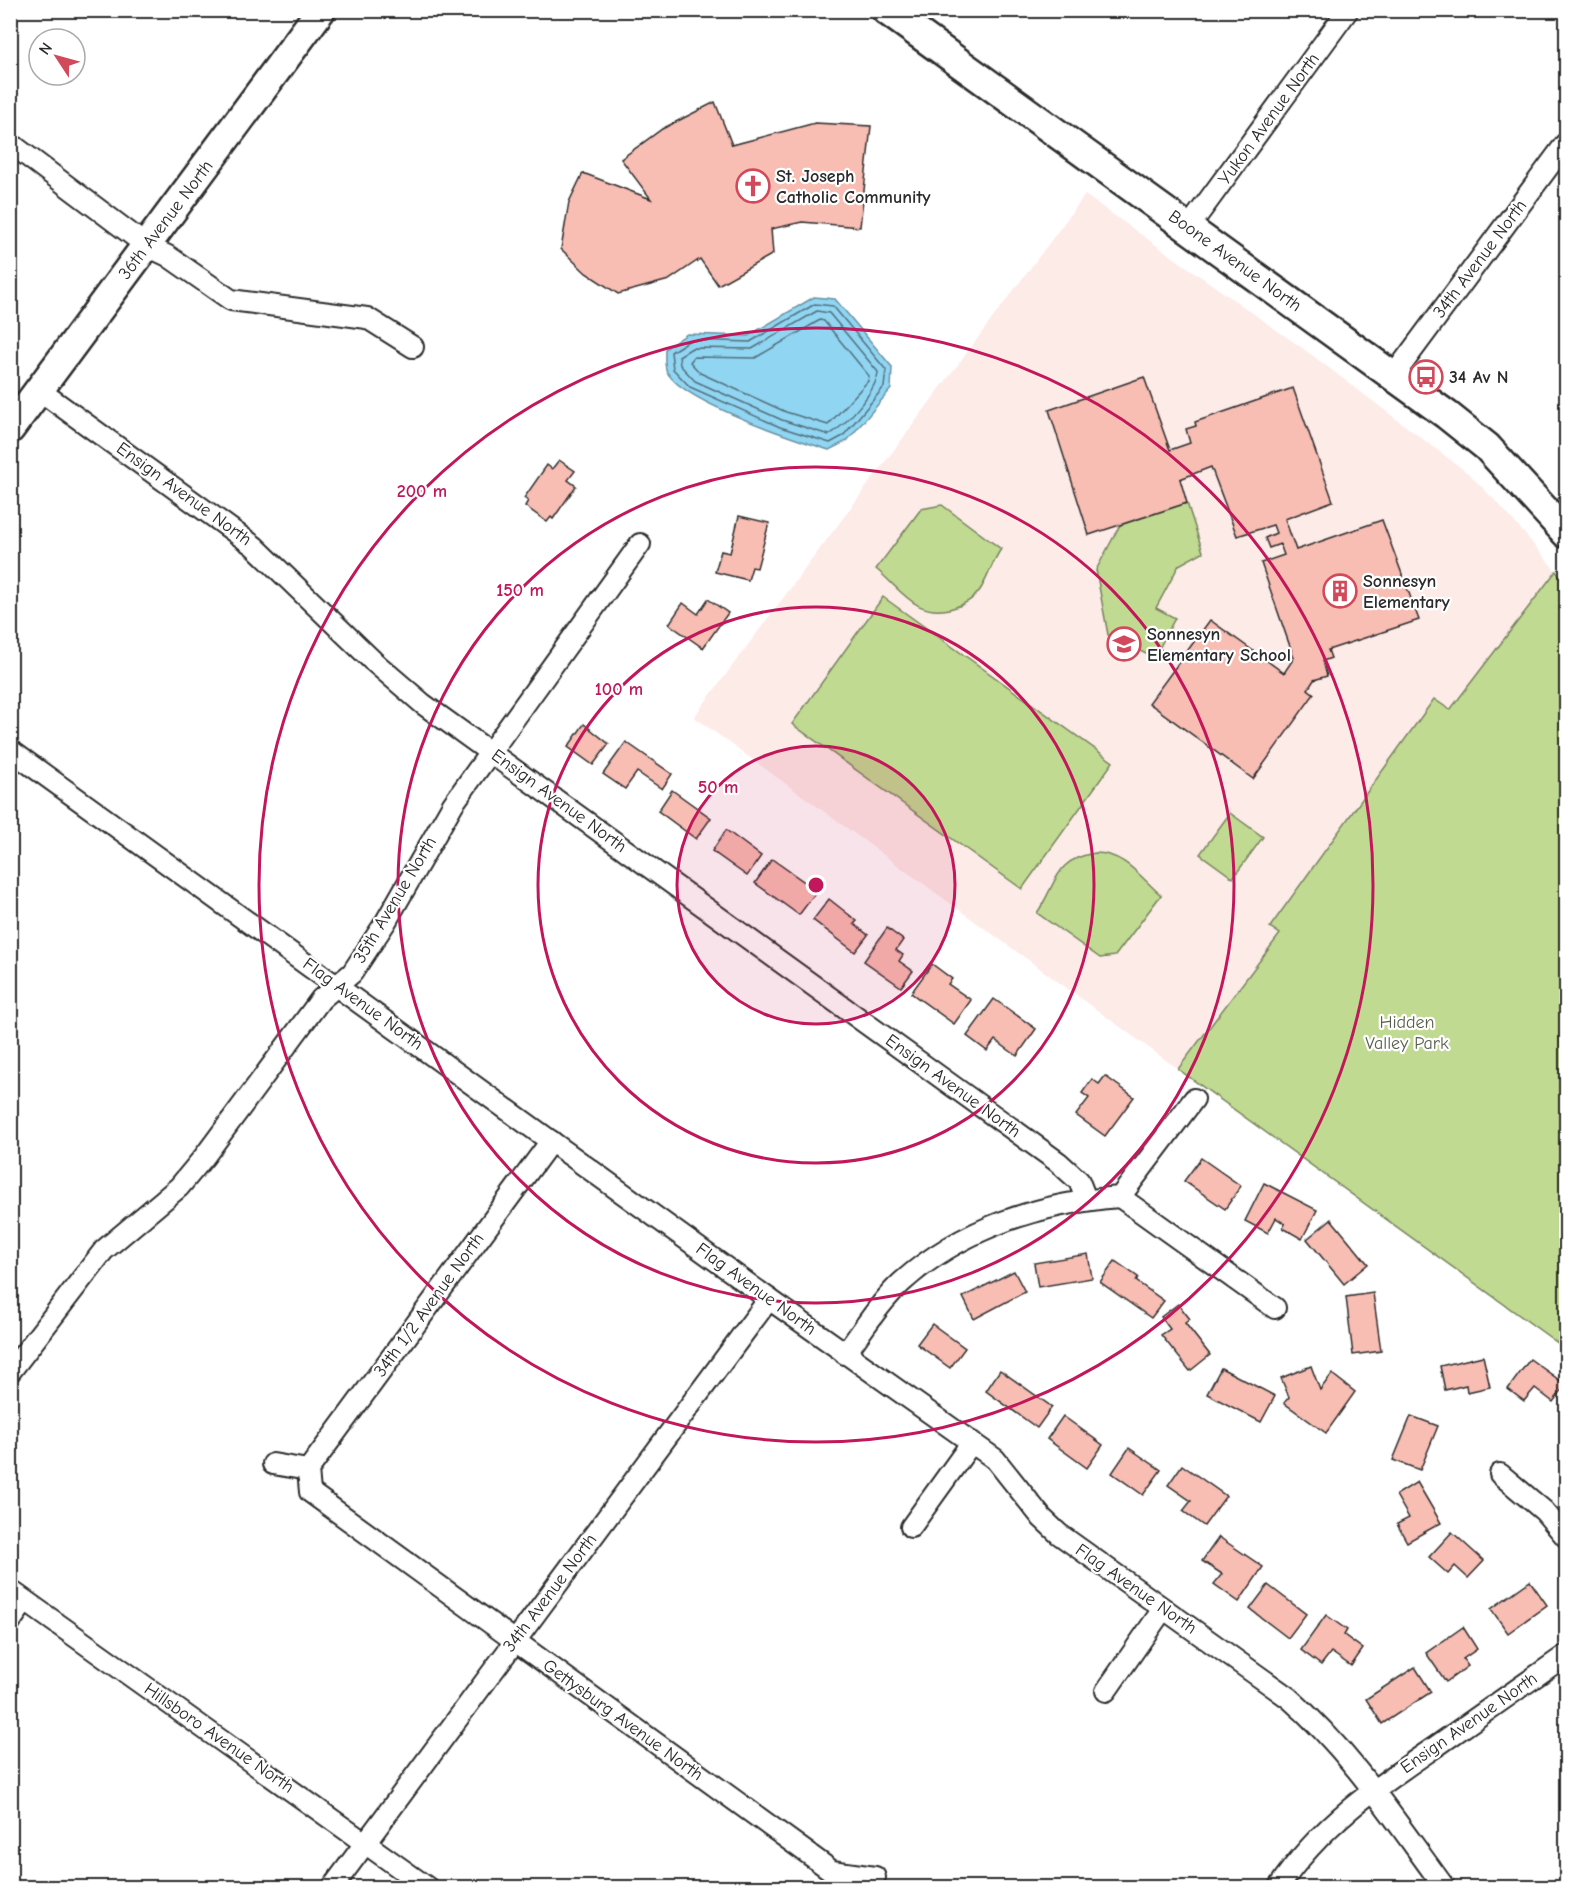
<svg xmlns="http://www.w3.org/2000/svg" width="1577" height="1898" font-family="'Comic Neue',sans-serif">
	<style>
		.built { fill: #fdebe8 }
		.green { fill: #c0da91; stroke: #76825e; stroke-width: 1.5 }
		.water { fill: #90d5f2; stroke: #6891a2; stroke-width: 1.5 }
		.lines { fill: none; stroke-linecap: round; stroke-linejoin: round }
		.shore { stroke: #536f7b; stroke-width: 1.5 }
		.building { fill: #f8bdb3; stroke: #2b2b2b; stroke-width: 1.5 }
		.street-casing { stroke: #2b2b2b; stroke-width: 24 }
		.secondary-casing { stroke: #2b2b2b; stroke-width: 33 }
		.street { stroke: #fff; stroke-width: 20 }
		.secondary { stroke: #fff; stroke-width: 28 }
		.ring { fill: none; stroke: #c2185b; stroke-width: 3 }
		.labels { text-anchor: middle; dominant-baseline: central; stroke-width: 4.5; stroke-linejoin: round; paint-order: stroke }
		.street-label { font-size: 18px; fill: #2b2b2b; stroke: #fff }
		.poi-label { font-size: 18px; font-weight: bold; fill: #2b2b2b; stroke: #fff; text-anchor: start }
		.park-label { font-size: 18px; fill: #58604a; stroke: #fff }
		.centre { fill: #c2185b; stroke: #fff; stroke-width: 3 }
		.ring-label { font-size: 18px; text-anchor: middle; font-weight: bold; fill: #c2185b; stroke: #fff; stroke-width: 4.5; stroke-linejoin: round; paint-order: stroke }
	</style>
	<rect width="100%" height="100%" fill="#fff"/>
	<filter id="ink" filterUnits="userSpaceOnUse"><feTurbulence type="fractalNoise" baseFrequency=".0167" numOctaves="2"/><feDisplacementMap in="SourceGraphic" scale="12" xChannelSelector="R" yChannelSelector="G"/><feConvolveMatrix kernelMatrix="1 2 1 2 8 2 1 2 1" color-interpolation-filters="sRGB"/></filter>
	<g filter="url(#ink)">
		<polygon class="built" points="1085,195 1305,350 1469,474 1505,511 1556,571 1178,1069 694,717"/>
		<g class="green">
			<polygon points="1187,503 1203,552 1179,565 1156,608 1175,618 1154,658 1108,635 1096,570 1120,525"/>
			<path d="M942,505L1001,549C992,562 988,578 980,590C974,599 963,605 953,608C916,619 901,589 876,569L921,509Z"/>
			<polygon points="1556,571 1566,585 1566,1349 1178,1069 1280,934 1270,927 1434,699 1450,710"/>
			<polygon points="883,597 1113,762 1022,889 792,724"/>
			<polygon points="1230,813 1263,837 1233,878 1200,854"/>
			<path d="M1095,853C1125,853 1140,877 1161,895L1115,956L1100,958L1037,913C1057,884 1054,859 1095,853Z"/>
		</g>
		<path class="water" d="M814,297L835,299L892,367L891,389L847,441L829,450C795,439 683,402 667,372C664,366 665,356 665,349L687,334L748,336Z"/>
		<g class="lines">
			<g class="shore">
				<polygon points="815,304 833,306 886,370 884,387 843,436 830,443 780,427 690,387 673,369 671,352 690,340 750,342"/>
				<path d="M817,311L829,313L878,372C877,390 845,426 829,435L782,420L695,381L680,365L679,356L692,348L752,349Z"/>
				<polygon points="820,320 824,321 869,376 868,381 828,425 786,412 700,373 690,362 694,357 755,358"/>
			</g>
		</g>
		<g class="building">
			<polygon points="715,102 732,145 815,123 871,126 860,227 802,222 771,229 773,254 718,285 700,259 669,280 618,294 586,273 561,249 569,202 583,173 651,199 621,159 662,129"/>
			<polygon points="1144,377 1170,450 1190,443 1186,429 1196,426 1195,422 1293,388 1333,501 1285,519 1296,550 1382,520 1419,620 1328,650 1331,658 1323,661 1327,676 1314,680 1308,689 1314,694 1253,779 1149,703 1210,620 1284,673 1294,658 1261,563 1284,555 1280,544 1269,548 1265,538 1276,533 1273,525 1237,536 1211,467 1180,479 1187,503 1089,535 1049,410"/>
			<polygon points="559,460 575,471 568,480 576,486 553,519 551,517 547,522 525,506 528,501 524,498 547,465 552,469"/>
			<polygon points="739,516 769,523 757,568 752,567 748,580 715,572 721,551 730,553"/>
			<polygon points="708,599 728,613 703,648 669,624 683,603 698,614"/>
			<polygon points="584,724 609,744 593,765 568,747"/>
			<polygon points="626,742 672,774 662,789 637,772 625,789 603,774"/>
			<polygon points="672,790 711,818 696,839 658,811"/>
			<polygon points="726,830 761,856 747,876 712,851"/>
			<polygon points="772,859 817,891 799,915 755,883"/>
			<polygon points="829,899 857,921 854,924 868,935 855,952 813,920"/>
			<polygon points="887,928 903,940 896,950 903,955 899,961 913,971 901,987 864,961"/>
			<polygon points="932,964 952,979 948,984 971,1000 954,1024 911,993"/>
			<polygon points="994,999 1036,1029 1017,1056 995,1040 987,1051 967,1036"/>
			<polygon points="1105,1076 1134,1097 1105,1136 1076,1115 1089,1098 1082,1093 1092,1079 1099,1084"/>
			<polygon points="1201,1158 1241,1186 1225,1209 1184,1181"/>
			<polygon points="1264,1183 1317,1210 1302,1239 1283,1228 1285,1224 1276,1218 1268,1233 1245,1221"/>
			<polygon points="1331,1219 1368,1264 1344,1284 1307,1239"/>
			<polygon points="1088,1254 1092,1278 1038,1287 1034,1263"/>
			<polygon points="1115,1261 1138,1277 1136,1281 1164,1301 1151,1318 1100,1282"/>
			<polygon points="1014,1271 1025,1292 974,1319 963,1297"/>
			<polygon points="1373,1293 1381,1351 1353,1355 1346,1297"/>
			<polygon points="1178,1304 1190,1319 1185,1323 1210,1355 1190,1371 1161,1335 1170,1329 1161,1317"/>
			<polygon points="932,1324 965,1348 950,1368 917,1344"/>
			<polygon points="1483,1356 1490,1387 1467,1392 1466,1385 1445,1390 1440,1366"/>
			<polygon points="1530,1359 1566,1385 1553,1402 1535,1388 1524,1401 1508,1389"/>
			<polygon points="1311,1366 1320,1390 1332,1374 1355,1392 1326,1433 1284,1403 1289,1397 1281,1378"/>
			<polygon points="1221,1368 1275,1396 1261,1422 1207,1394"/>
			<polygon points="1000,1370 1052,1407 1037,1428 986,1391"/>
			<polygon points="1063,1416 1103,1445 1087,1468 1047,1439"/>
			<polygon points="1411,1416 1438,1426 1420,1470 1393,1460"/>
			<polygon points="1129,1448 1161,1470 1143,1495 1112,1473"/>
			<polygon points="1182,1465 1226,1496 1204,1526 1183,1511 1191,1501 1168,1485"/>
			<polygon points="1417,1482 1441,1523 1407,1542 1397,1524 1409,1518 1396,1495"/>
			<polygon points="1452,1532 1484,1561 1468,1578 1455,1566 1448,1574 1429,1557"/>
			<polygon points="1219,1537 1263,1567 1239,1602 1214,1584 1222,1574 1202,1561"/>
			<polygon points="1530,1581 1547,1605 1508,1633 1491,1609"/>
			<polygon points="1268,1585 1306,1614 1288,1638 1250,1609"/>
			<polygon points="1326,1615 1347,1630 1344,1635 1363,1649 1351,1666 1331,1652 1321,1665 1301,1650"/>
			<polygon points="1463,1627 1477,1649 1463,1659 1468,1666 1446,1682 1426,1653"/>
			<polygon points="1415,1667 1431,1692 1382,1724 1366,1699"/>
		</g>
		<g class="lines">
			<defs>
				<g id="street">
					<polyline points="10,143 147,246 168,256 231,300 367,318 413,347"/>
					<polyline points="1189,227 1348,10"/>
					<polyline points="1394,375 1566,143"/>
					<polyline points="39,390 254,546 373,661 423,704 1058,1162 1079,1181 1086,1199"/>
					<path d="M10,750L769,1299L995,1459L1042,1518L1059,1534L1289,1698C1351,1752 1396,1822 1445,1888"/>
					<polyline points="1120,1197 1275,1308"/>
					<path d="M845,1354C863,1330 880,1302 902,1282C962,1228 1041,1203 1120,1197L1194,1099"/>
					<polyline points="10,1372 104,1250 179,1187 204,1157 321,999 352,973 385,923 453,804 640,544"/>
					<polyline points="273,1464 308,1470"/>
					<polyline points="308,1470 310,1492 832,1871 875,1877"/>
					<polyline points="308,1470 551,1141"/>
					<polyline points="1500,1474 1544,1511 1566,1537"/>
					<polyline points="911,1527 972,1442"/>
					<polyline points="10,1590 428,1888"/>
					<polyline points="10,1622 25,1601"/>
					<polyline points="1106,1691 1163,1609"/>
					<polyline points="332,1888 769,1299"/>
					<path d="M1278,1888C1321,1824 1376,1787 1438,1745C1481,1715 1524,1685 1566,1655"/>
				</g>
				<g id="secondary">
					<polyline points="886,10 1447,415 1487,447 1566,533"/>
					<polyline points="10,429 321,10"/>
				</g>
			</defs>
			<use href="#street" class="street-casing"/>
			<use href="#secondary" class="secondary-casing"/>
			<use href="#street" class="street"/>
			<use href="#secondary" class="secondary"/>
		</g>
	</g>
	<circle cx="816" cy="885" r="139" fill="#c2185b" fill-opacity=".12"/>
	<g class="ring">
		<circle cx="816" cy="885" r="139"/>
		<circle cx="816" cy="885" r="278"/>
		<circle cx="816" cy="885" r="418"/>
		<circle cx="816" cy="885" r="557"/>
	</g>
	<defs>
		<symbol id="church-ring" viewBox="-11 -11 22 22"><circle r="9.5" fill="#fff" stroke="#d1495b" stroke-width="1.5"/><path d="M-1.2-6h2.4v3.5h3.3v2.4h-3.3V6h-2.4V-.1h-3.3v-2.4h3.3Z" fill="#d1495b"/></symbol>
		<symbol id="bus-ring" viewBox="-11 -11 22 22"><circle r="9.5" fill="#fff" stroke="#d1495b" stroke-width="1.5"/><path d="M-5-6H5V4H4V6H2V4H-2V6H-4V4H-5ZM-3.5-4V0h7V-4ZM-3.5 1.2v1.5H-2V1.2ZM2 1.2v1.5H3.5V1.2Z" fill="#d1495b"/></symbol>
		<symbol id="building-ring" viewBox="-11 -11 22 22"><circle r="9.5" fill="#fff" stroke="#d1495b" stroke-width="1.5"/><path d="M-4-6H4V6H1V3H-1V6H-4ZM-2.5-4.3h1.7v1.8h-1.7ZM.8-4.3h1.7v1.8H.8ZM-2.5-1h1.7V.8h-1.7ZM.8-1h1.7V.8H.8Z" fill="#d1495b"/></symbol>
		<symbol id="school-ring" viewBox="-11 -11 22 22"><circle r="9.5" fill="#fff" stroke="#d1495b" stroke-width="1.5"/><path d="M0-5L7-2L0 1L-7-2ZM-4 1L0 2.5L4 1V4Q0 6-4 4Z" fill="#d1495b"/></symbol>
	</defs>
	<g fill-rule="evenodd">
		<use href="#church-ring" x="734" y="167" width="38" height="38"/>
		<use href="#bus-ring" x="1407" y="358" width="38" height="38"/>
		<use href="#building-ring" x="1321" y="572" width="38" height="38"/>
		<use href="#school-ring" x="1105" y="625" width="38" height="38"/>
	</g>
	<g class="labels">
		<g class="street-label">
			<text transform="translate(1269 119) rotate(-54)">Yukon Avenue North</text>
			<text transform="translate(166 220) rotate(-53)">36th Avenue North</text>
			<text transform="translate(1480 259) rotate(-53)">34th Avenue North</text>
			<text transform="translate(1235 261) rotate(36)">Boone Avenue North</text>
			<text transform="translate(184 494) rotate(36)">Ensign Avenue North</text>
			<text transform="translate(559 801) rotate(36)">Ensign Avenue North</text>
			<text transform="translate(395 900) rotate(-59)">35th Avenue North</text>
			<text transform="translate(363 1004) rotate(36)">Flag Avenue North</text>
			<text transform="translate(953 1086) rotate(36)">Ensign Avenue North</text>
			<text transform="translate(756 1289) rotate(36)">Flag Avenue North</text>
			<text transform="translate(429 1305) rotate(-54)">34th 1/2 Avenue North</text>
			<text transform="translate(1136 1589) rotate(35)">Flag Avenue North</text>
			<text transform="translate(550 1593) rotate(-53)">34th Avenue North</text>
			<text transform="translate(623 1720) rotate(36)">Gettysburg Avenue North</text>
			<text transform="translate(1469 1723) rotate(-35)">Ensign Avenue North</text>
			<text transform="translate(219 1738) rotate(35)">Hillsboro Avenue North</text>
		</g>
		<g class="poi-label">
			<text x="776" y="176">St. Joseph<tspan x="776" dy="21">Catholic Community</tspan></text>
			<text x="1449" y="377">34 Av N</text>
			<text x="1363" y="581">Sonnesyn<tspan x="1363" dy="21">Elementary</tspan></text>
			<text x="1147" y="634">Sonnesyn<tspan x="1147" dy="21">Elementary School</tspan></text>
		</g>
		<g class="park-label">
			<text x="1407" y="1022">Hidden<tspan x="1407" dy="21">Valley Park</tspan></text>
		</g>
	</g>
	<circle cx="816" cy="885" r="9" class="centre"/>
	<g class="ring-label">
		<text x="422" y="497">200 m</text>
		<text x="520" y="596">150 m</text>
		<text x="619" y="695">100 m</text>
		<text x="718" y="793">50 m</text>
	</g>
	<rect width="1577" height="1898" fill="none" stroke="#fff" stroke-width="36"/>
	<rect x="18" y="18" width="1541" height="1862" fill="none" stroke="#2b2b2b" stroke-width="2" filter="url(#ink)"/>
	<g transform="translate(57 57) rotate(306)"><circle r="28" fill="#ffffff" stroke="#aaaaaa" stroke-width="1.5"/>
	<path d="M0-4.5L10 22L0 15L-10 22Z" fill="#d1495b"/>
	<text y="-9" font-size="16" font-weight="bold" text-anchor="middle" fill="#2b2b2b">N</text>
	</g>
</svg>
